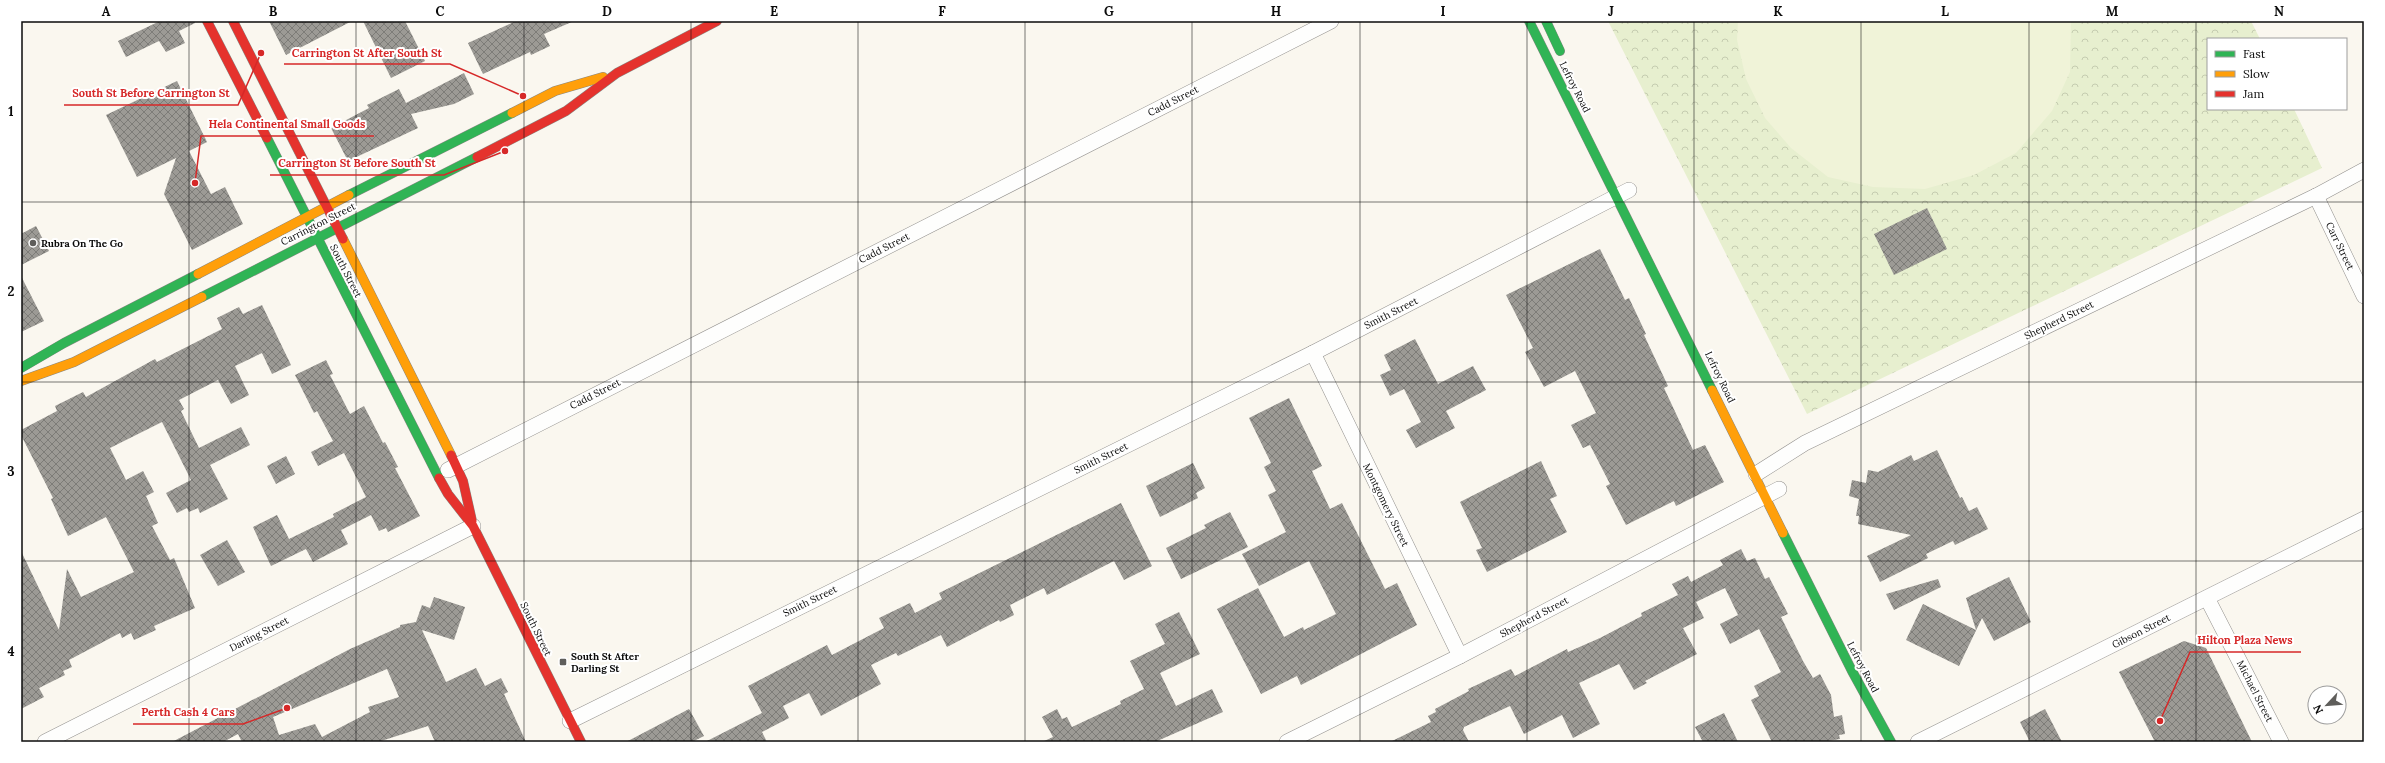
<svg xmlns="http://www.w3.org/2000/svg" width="2385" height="763" font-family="Lora,serif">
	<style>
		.park { fill: url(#park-crowns) }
		.pitch { fill: #f0f3d8 }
		.building { fill: url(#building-cross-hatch); fill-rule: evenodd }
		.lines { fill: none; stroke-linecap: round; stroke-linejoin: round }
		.street-casing { stroke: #93918e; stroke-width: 16 }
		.fast-casing { stroke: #898884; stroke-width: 10 }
		.slow-casing { stroke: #898884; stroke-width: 10 }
		.jam-casing { stroke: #898884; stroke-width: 10 }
		.street { stroke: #fefefd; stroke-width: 15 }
		.fast { stroke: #30b455; stroke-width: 9 }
		.slow { stroke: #ff9f0a; stroke-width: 9 }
		.jam { stroke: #e5322d; stroke-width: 9 }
		.grid { fill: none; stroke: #0b0b0b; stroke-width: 1; stroke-opacity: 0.55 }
		.poi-dot { fill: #5f5e5b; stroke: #fff; stroke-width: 1.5 }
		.labels { text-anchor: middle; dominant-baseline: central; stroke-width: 4; stroke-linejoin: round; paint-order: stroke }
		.street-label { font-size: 10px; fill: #0b0b0b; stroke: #fff }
		.poi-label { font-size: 10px; font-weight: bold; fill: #0b0b0b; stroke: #fff; text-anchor: start }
		.leader { fill: none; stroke: #d62828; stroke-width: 1.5 }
		.callout-dot { fill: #d62828; stroke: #fff; stroke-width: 1.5 }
		.callout-label { font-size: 11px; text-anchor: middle; font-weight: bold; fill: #d62828; stroke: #fff; stroke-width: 4; stroke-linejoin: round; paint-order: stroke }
		.neatline { fill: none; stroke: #0b0b0b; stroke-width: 1.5 }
		.grid-label { font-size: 13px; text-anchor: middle; font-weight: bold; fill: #0b0b0b }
	</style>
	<defs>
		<pattern id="park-crowns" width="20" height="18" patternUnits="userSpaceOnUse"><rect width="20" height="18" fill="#e7efcf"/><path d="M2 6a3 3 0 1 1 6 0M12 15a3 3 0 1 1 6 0" fill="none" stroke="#c5ccb0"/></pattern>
		<pattern id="building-cross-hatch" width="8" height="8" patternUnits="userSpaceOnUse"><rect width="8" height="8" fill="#9c9a95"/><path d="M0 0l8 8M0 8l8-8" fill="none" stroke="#7d7c78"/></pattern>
	</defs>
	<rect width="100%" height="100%" fill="#faf7ef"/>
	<polygon class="park" points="1608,21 2251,21 2260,39 2208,39 2208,109 2294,109 2322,168 1807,414"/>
	<polygon class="pitch" points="1738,21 2071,21 2070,72 2052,111 2016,153 1974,175 1925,189 1873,187 1828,177 1791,148 1765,118 1746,79 1737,40"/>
	<g class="building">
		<polygon points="160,21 195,21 195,23 179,31 185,43 166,52 159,41 126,57 118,41"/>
		<polygon points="269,21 352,21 286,55"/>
		<polygon points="363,21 405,21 425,61 391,78"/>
		<polygon points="516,21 574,21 544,34 550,46 531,55 530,52 483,74 468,43"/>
		<polygon points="464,73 474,94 454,104 411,114 418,128 348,161 331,128 369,108 367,105 399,89 406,103"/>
		<polygon points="177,81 207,142 189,151 211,194 225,187 243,224 192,250 164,194 176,158 137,177 106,115"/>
		<polygon points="1927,208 1947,249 1894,275 1874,234"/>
		<polygon points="36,226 49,251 21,265 21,234"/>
		<polygon points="1600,249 1625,300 1629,298 1646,334 1644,335 1668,386 1664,388 1693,450 1705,445 1724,482 1676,506 1674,501 1626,525 1606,486 1610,484 1590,445 1583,448 1571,425 1596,413 1575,371 1544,387 1525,352 1533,348 1506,295"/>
		<polygon points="21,276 44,321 21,332"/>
		<polygon points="262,305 291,365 272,374 262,353 235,366 249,395 231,404 218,380 179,400 184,409 181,411 199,448 241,427 250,445 210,465 228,499 200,513 198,508 189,512 187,508 177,513 166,493 191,480 162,422 110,448 126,480 143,471 154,492 146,496 158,523 152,526 170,560 174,558 195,608 154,626 156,630 134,640 131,633 122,638 120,633 69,660 72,667 63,671 65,675 39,688 44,697 21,709 21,551 59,630 67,569 81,597 134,572 106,517 68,536 51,499 53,498 21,435 21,430 57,411 55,406 83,392 86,397 155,359 157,362 222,329 217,318 239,307 243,314"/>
		<polygon points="1415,339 1438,384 1473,366 1486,390 1446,411 1455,428 1416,448 1406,430 1421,422 1404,389 1390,396 1380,375 1391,370 1384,355"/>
		<polygon points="326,360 333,374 330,375 350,414 364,406 383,443 385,442 398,467 395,468 420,516 388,532 386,528 379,531 371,515 341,530 348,544 313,562 306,549 271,566 253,527 277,515 289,539 334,517 333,514 366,497 344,453 318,466 311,452 333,441 317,411 314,413 295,375"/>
		<polygon points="1289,398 1322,466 1312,471 1330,509 1342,503 1385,589 1397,583 1417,625 1301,685 1297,676 1261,694 1217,609 1258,588 1284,637 1303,627 1304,630 1336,614 1309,561 1259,586 1242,554 1286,532 1268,495 1276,491 1264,467 1271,463 1249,418"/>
		<polygon points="1937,450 1960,498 1962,497 1969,511 1977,507 1988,529 1955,545 1953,541 1926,554 1928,558 1880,582 1867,556 1911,535 1858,524 1859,516 1856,516 1859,499 1849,496 1852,480 1866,483 1868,470 1878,472 1911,455 1914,461"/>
		<polygon points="286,456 295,474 276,484 267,466"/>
		<polygon points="1541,461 1557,496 1550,499 1567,532 1487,572 1476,550 1482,548 1460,502"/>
		<polygon points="1193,463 1205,488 1196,493 1198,498 1160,517 1146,486"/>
		<polygon points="1121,503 1152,566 1124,580 1114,561 1047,595 1044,588 1010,605 1014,615 1000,622 999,620 947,647 941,635 898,656 896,653 871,665 881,684 821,716 809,693 783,706 789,718 762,732 767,742 705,742 762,713 748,686 827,645 832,655 884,628 879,618 910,603 915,613 942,599 939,593"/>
		<polygon points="1230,512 1248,547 1181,579 1166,548 1206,528 1204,525"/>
		<polygon points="227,540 245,572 218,586 200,555"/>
		<polygon points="1741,549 1747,561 1755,558 1765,579 1769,577 1788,614 1781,617 1803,661 1813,678 1820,674 1831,695 1834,717 1842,715 1845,734 1839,735 1840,739 1821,742 1772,742 1751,700 1759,696 1754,686 1781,672 1759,629 1730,644 1720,624 1738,615 1725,588 1696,602 1704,618 1683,628 1697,654 1645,681 1647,683 1634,690 1619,664 1579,683 1600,724 1573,738 1562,715 1524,734 1510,706 1464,727 1463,730 1469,742 1390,742 1431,722 1428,716 1436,712 1435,709 1469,691 1468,689 1511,669 1515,676 1567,649 1568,652 1600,638 1642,616 1641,613 1678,595 1672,584 1688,576 1691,582 1723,565 1720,560"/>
		<polygon points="2009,577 2031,622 1994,641 1982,618 1959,666 1906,640 1923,604 1976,630 1966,598"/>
		<polygon points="1938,579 1941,587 1894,610 1886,594"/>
		<path d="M434,597L465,607L454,640L422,630L446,682L476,668L485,686L501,678L508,692L504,694L526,742H435L428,726L378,742H242L238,734L223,742H172L350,649L400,627V625L416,622L422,605L430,608ZM387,669L399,697L368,707L370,712L322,737L315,724L279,735L273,717Z"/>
		<polygon points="1179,612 1200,654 1160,673 1176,706 1212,689 1223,712 1155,742 1042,742 1053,737 1042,717 1057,709 1062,719 1067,717 1072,727 1121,704 1120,701 1144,689 1130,661 1165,644 1155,624"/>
		<polygon points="2184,641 2206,648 2252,742 2155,742 2119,672"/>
		<polygon points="689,709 704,736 692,742 626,742"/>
		<polygon points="2045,709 2062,742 2030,742 2020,722"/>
		<polygon points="1724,713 1738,742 1703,742 1695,727"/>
	</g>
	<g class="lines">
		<defs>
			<g id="street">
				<polyline points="2316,196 2364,296"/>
				<polyline points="1313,353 1460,656"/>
				<polyline points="448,470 1331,21"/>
				<polyline points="1756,474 1805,443 2316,196 2364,170"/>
				<polyline points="2207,598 2281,742"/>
				<polyline points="570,721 1313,353 1629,190"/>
				<polyline points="45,742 473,526"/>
				<polyline points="1287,742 1460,656 1779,489"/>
				<polyline points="1918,742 2364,519"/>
			</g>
			<g id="fast">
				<polyline points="1529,21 1712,390"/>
				<polyline points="1546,21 1560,51"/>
				<polyline points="267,138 439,478"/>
				<polyline points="349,195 512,113"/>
				<polyline points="202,297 477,157"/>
				<polyline points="21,368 64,343 198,274"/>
				<polyline points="1783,533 1852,671 1891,742"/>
			</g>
			<g id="slow">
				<polyline points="512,113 555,91 603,77"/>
				<polyline points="343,239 451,455"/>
				<polyline points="198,274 349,195"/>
				<polyline points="21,381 74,362 202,297"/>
				<polyline points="1712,390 1783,533"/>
			</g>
			<g id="jam">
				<polyline points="207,21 267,138"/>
				<polyline points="233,21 343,239"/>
				<polyline points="477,157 566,111 617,73 717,21"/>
				<polyline points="451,455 463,481 472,521"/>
				<polyline points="439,478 448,494 473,526 581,742"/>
			</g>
		</defs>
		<use href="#street" class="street-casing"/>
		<use href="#fast" class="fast-casing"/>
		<use href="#slow" class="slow-casing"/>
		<use href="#jam" class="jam-casing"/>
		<use href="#street" class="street"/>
		<use href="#fast" class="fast"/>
		<use href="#slow" class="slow"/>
		<use href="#jam" class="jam"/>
	</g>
	<path class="grid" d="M189,21V742M356,21V742M524,21V742M691,21V742M858,21V742M1025,21V742M1192,21V742M1360,21V742M1527,21V742M1694,21V742M1861,21V742M2029,21V742M2196,21V742M21,202H2364M21,382H2364M21,561H2364"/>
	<g class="poi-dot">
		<circle cx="33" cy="243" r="4"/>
		<rect x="559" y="658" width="8" height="8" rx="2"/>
	</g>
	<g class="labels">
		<g class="street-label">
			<text transform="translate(1575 87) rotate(63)">Lefroy Road</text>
			<text transform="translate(1173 101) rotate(-27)">Cadd Street</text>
			<text transform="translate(318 224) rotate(-27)">Carrington Street</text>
			<text transform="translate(2340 246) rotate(64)">Carr Street</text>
			<text transform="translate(884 248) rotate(-27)">Cadd Street</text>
			<text transform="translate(346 271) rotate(63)">South Street</text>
			<text transform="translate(1391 313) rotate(-27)">Smith Street</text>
			<text transform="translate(2059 320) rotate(-26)">Shepherd Street</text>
			<text transform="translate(1720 377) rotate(64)">Lefroy Road</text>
			<text transform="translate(595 394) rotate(-27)">Cadd Street</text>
			<text transform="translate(1101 458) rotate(-26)">Smith Street</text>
			<text transform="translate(1386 505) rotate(64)">Montgomery Street</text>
			<text transform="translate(810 601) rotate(-26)">Smith Street</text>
			<text transform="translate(1534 617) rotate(-28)">Shepherd Street</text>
			<text transform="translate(536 629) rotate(64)">South Street</text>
			<text transform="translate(2141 631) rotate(-27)">Gibson Street</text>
			<text transform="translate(259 634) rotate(-27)">Darling Street</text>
			<text transform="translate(1863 667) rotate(62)">Lefroy Road</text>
			<text transform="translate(2255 691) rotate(63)">Michael Street</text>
		</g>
		<g class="poi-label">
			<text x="41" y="243">Rubra On The Go</text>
			<text x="571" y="656">South St After<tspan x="571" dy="12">Darling St</tspan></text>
		</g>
	</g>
	<path class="leader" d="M523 96L450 64H284M261 53L238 105H64M195 183L201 136H374M505 151L444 175H270M2160 721L2190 652H2301M287 708L243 724H133"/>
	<g class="callout-dot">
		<circle cx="523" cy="96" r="4"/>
		<circle cx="261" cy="53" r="4"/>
		<circle cx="195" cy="183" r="4"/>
		<circle cx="505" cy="151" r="4"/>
		<circle cx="2160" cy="721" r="4"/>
		<circle cx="287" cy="708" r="4"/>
	</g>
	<g class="callout-label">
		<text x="367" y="57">Carrington St After South St</text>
		<text x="151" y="97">South St Before Carrington St</text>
		<text x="287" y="128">Hela Continental Small Goods</text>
		<text x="357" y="167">Carrington St Before South St</text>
		<text x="2245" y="644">Hilton Plaza News</text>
		<text x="188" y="716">Perth Cash 4 Cars</text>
	</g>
	<rect width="2385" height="763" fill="none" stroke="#ffffff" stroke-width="44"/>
	<rect x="2207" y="38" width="140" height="72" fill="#ffffff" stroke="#9d9d9d"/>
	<rect x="2215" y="51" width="20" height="6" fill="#30b455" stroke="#9d9d9d"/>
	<text x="2243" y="58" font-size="12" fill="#0b0b0b">Fast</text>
	<rect x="2215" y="71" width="20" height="6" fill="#ff9f0a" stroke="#9d9d9d"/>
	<text x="2243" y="78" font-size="12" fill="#0b0b0b">Slow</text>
	<rect x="2215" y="91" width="20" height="6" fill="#e5322d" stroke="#9d9d9d"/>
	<text x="2243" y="98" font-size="12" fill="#0b0b0b">Jam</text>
	<g transform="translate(2327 705) rotate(244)"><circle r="19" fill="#ffffff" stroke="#9d9d9d"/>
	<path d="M0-3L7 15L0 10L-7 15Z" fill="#5f5e5b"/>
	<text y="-6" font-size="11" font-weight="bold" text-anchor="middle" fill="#0b0b0b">N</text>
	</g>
	<rect x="22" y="22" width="2341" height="719" class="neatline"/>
	<g class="grid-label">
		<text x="106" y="16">A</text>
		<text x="273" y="16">B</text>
		<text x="440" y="16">C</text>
		<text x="607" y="16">D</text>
		<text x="774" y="16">E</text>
		<text x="942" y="16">F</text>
		<text x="1109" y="16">G</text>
		<text x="1276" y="16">H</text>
		<text x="1443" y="16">I</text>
		<text x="1611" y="16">J</text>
		<text x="1778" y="16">K</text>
		<text x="1945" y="16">L</text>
		<text x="2112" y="16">M</text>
		<text x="2279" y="16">N</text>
		<text x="11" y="116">1</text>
		<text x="11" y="296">2</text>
		<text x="11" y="476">3</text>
		<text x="11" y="656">4</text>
	</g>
</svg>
